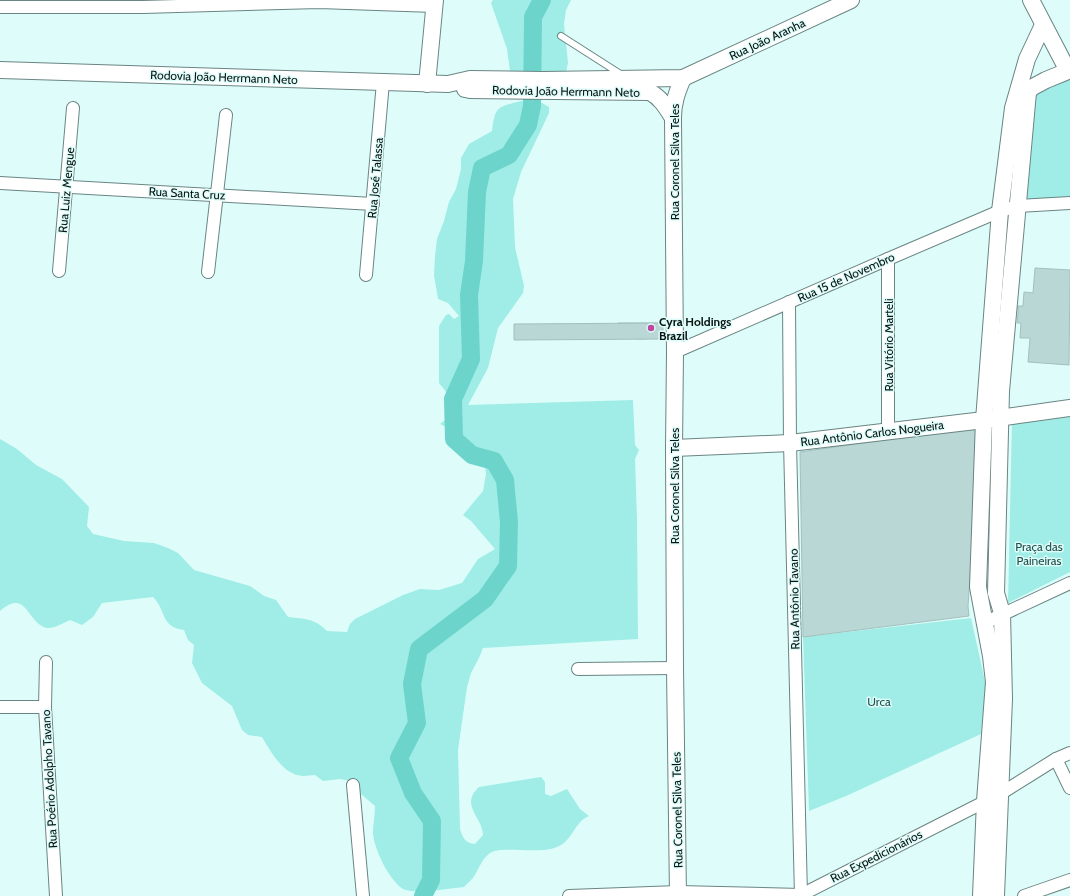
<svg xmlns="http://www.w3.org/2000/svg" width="1070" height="896" font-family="Cabin,sans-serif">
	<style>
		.green { fill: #9fede6 }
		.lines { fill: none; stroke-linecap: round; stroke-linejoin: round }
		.river { stroke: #6dd4cc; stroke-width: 18 }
		.building { fill: #b9d7d4; stroke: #a2c0bd }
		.lane-casing { stroke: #698583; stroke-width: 8 }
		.street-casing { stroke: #698583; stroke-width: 14 }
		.secondary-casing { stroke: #698583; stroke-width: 18 }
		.lane { stroke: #fff; stroke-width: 6 }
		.street { stroke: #fff; stroke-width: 12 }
		.secondary { stroke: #fff; stroke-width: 16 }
		.poi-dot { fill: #bc479e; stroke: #defdfa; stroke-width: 1.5 }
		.labels { text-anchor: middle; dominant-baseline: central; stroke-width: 3; stroke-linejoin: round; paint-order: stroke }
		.street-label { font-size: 12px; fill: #091413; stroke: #defdfa }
		.poi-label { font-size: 12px; font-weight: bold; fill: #091413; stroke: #defdfa; text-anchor: start }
		.park-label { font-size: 12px; fill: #214f4b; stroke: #defdfa }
	</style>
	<rect width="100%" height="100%" fill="#defdfa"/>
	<g class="green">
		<polygon points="493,0 571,0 566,10 564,24 568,63 564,81 512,86 507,49 491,3"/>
		<polygon points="1067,74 1070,80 1070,206 1018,207 1030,94"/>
		<path d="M521,101L542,103L549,107V113L521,172L513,199L515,247L524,286L523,293L498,328L488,368L468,405L633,400L635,445L639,450L635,459L637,520L638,639L483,648L479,658L471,673L467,687L458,750L460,829C463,838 465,843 475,844L483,835C483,818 459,805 479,787L541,777L545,782V794L551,796L567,789L580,809L589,816C574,822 573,841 557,847C538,855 501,845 490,853C481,860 479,869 473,878C470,881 467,884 464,887C450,888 415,895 403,889C389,880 374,849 373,833C373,824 375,815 375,806L355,789L356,782L340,779L323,781L315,775C311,775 307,776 303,776C283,775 271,752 262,737L248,735L242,730L232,706L202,683L192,663L194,645L188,640L184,630C160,627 167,611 153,597L102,603L93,617L82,625L70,620C63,623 54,629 47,628C27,624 27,587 0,611V439L17,449L36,465L62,479L89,507L87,526L93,534L124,541L154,543L168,548L178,553L194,570L250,586L264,596L276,600L288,617C305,619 314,618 327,631L347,632L350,624L355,619L403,595L420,589L439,590L462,583L478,559L495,549L471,521L463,515L483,491L486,474L484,457L479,451L458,439L459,433L440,424L452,415L455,408L454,402L439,383V326L446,315L449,314L454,319L459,316L448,303L438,299L434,275L435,256L437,239L444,221L449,202L456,189L461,169V158L469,144L492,131C495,106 498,107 521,101Z"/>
		<polygon points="1070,411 1070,572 1008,603 1012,419"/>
		<polygon points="971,618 986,686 981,734 846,796 809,811 803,637"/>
	</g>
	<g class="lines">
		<polyline class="river" points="423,896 431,880 432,821 413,793 399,758 417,723 412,684 419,649 485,599 508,566 509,522 505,480 494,461 472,455 454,439 453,399 471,359 469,295 474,261 477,192 482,168 509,155 528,125 532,106 533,17 542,0"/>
	</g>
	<g class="building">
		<polygon points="1035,268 1070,270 1069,365 1028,362 1030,338 1020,338 1021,323 1017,323 1018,314 1018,306 1023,306 1024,292 1033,293"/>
		<polygon points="618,323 658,323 658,338 637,339 637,331 618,331"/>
		<polygon points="663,323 663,339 514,340 514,324"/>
		<polygon points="981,426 968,606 969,616 803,637 800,452"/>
	</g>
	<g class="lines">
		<defs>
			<polyline id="lane" points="561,36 622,75"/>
			<g id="street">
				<polyline points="0,7 143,7 319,2 434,6"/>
				<polyline points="0,183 373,204"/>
				<polyline points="59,271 73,108"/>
				<polyline points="208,272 226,115"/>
				<polyline points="366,275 383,82"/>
				<polyline points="789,302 790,443 801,896"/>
				<polyline points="675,352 888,259 1000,211 1018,206 1070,203"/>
				<polyline points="888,431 888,259"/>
				<polyline points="984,623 1070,583"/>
				<polyline points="46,662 45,707 56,896"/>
				<polyline points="578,669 675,668"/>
				<polyline points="0,707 45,707"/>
				<polyline points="1056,759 1070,788"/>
				<polyline points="353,785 363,896"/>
				<polyline points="569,896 678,892 801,895 1000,794 1056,759 1070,753"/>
				<polyline points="1024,896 1070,880"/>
			</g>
			<g id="secondary">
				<polyline points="0,70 448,84 470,79 543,80 683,78 851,0"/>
				<polyline points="427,84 435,0"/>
				<path d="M465,89L470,90L650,92C661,98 666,107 673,118"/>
				<polyline points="674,448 790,443 984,420 1070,408"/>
				<path d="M678,896L675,668L674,448L675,352L673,118C673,103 677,92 683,78"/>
				<polyline points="981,896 985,801 994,682 991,656 978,587 984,420 1000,211 1013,108 1027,59 1043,25"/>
				<polyline points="996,896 1004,699 1002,613 996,593 1001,391 1027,103 1028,93 1031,88 1046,80 1068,71 1031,0"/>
			</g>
		</defs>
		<use href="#lane" class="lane-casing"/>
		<use href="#street" class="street-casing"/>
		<use href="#secondary" class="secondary-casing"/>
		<use href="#lane" class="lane"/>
		<use href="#street" class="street"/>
		<use href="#secondary" class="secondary"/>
	</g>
	<circle class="poi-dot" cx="651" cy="328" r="4"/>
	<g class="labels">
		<g class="street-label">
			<text transform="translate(767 39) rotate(-25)">Rua João Aranha</text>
			<text transform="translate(224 77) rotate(2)">Rodovia João Herrmann Neto</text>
			<text transform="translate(566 91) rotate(1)">Rodovia João Herrmann Neto</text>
			<text transform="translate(674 162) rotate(-90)">Rua Coronel Silva Teles</text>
			<text transform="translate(375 178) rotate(-85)">Rua José Talassa</text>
			<text transform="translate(66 190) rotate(-85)">Rua Luiz Mengue</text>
			<text transform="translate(187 193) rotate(3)">Rua Santa Cruz</text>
			<text transform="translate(846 277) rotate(-24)">Rua 15 de Novembro</text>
			<text transform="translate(888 345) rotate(-90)">Rua Vitório Marteli</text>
			<text transform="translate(872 433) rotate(-7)">Rua Antônio Carlos Nogueira</text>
			<text transform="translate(674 486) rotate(-90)">Rua Coronel Silva Teles</text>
			<text transform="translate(794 599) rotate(-91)">Rua Antônio Tavano</text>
			<text transform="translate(49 779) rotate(-93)">Rua Poério Adolpho Tavano</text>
			<text transform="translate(677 810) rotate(-91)">Rua Coronel Silva Teles</text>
			<text transform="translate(876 856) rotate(-27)">Rua Expedicionários</text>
		</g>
		<g class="poi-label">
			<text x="659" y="321">Cyra Holdings<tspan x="659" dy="14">Brazil</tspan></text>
		</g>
		<g class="park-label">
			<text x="1039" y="546">Praça das<tspan x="1039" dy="14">Paineiras</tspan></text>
			<text x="879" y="701">Urca</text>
		</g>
	</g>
</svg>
